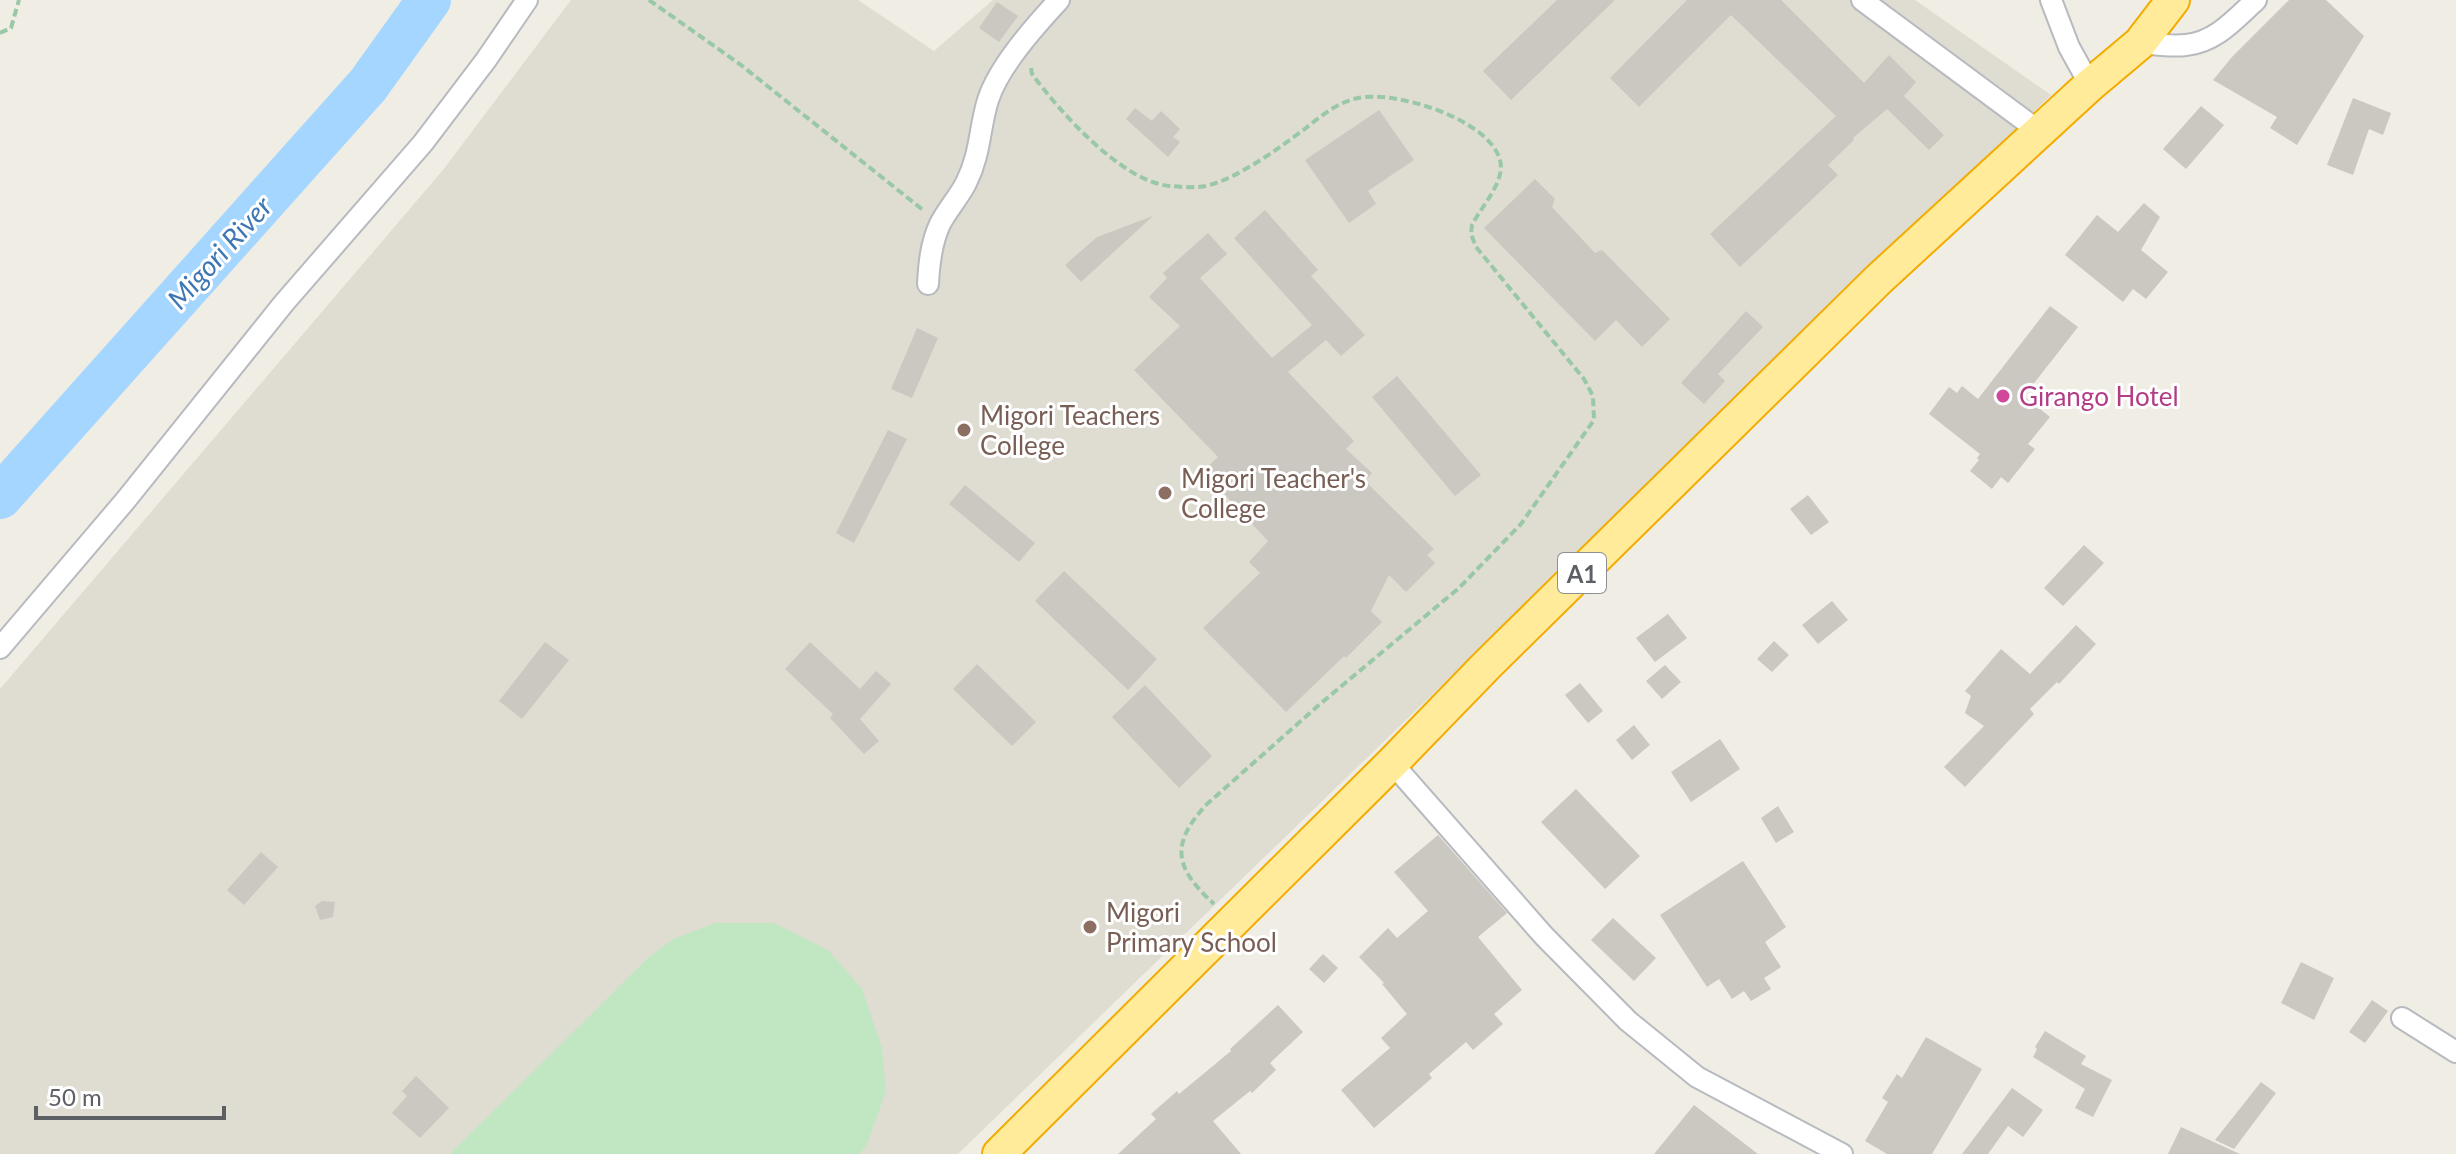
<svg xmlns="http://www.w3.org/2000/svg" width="2456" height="1154" font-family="Lato,sans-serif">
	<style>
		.education { fill: #dfdcd2 }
		.green { fill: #c0e7c1 }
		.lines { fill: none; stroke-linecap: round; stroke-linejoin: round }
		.river { stroke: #a4d6ff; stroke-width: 44 }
		.building { fill: #cac8c1 }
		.minor-casing { stroke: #b7babf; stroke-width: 24 }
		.trunk-casing { stroke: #f3ab00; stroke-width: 36 }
		.path { stroke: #99c8a7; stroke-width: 4; stroke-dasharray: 8 4; stroke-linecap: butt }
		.minor { stroke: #fff; stroke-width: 20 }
		.trunk { stroke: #ffeb9a; stroke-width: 32 }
		.hotel-dot { fill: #d1479c; stroke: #fff; stroke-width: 3 }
		.education-dot { fill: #8d6e63; stroke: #fff; stroke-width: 3 }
		.labels { text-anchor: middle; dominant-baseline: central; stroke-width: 6; stroke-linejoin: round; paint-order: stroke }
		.shield { fill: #fff; stroke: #8d9093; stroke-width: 2 }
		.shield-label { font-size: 24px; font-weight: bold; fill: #5c6065 }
		.hotel-label { font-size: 26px; fill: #b23c85; stroke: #fff; text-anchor: start }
		.education-label { font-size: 26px; fill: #785e54; stroke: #fff; text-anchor: start }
		.water-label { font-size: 28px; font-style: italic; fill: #3e76b4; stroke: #fff }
	</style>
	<rect width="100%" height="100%" fill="#efede4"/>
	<polygon class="education" points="571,0 858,0 934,51 993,0 1915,0 2051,95 958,1154 0,1154 0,689 443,170"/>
	<polygon class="green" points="715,923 774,923 828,950 862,989 882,1048 886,1091 866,1147 859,1154 450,1154 648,958 673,939"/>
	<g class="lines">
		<polyline class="river" points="0,497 368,85 429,0"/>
	</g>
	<g class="building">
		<polygon points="1557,0 1615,0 1511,100 1483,71"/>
		<polygon points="1687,0 1781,0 1864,83 1889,55 1916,82 1904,96 1944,135 1929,150 1887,109 1853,138 1854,140 1828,165 1838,175 1740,267 1710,234 1836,116 1731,15 1639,107 1610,78"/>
		<polygon points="2289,0 2326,0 2364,36 2297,145 2270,128 2277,117 2213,80 2232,57"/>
		<polygon points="997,2 1018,16 999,42 979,28"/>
		<polygon points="2353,98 2391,113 2383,135 2369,129 2353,175 2327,165"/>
		<polygon points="2201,106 2224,125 2186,169 2163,149"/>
		<polygon points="1135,108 1152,121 1161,111 1180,129 1173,137 1180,142 1168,157 1126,119"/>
		<polygon points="1379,110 1414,160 1368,191 1376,204 1349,223 1305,160"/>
		<polygon points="1535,179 1555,199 1552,207 1595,253 1602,250 1670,319 1642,347 1616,320 1595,341 1484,228"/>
		<polygon points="2144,203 2160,217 2141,250 2168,272 2146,299 2133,289 2123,302 2065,255 2097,215 2118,232"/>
		<polygon points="1265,210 1318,270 1311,276 1365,335 1341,356 1326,340 1288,372 1354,441 1346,449 1372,473 1365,481 1434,549 1427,555 1435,563 1406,592 1389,575 1371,611 1382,622 1346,658 1344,656 1286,712 1203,628 1260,573 1249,562 1268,541 1203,471 1218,457 1134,370 1180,326 1149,297 1167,278 1163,273 1208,233 1227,254 1200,278 1272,358 1312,325 1234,238"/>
		<polygon points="1153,216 1081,282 1065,265 1097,237"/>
		<polygon points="2050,306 2078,327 2024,396 2050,417 2028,444 2035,449 2008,483 2001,477 1992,489 1970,471 1979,460 1977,458 1980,454 1929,414 1949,387 1957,393 1962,386 1978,399"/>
		<polygon points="1746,311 1763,327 1718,374 1725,381 1704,404 1681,383"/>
		<polygon points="917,328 938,338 912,398 891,389"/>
		<polygon points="1397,376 1481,475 1455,496 1372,397"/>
		<polygon points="888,430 907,439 854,543 836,533"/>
		<polygon points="965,485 1035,543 1019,562 949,504"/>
		<polygon points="1808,495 1829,522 1811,535 1790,509"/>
		<polygon points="2084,545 2104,563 2063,606 2044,588"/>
		<polygon points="1064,571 1157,659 1128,690 1035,601"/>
		<polygon points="1832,601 1848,620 1818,644 1802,625"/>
		<polygon points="1668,614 1687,638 1655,662 1636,638"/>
		<polygon points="2076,625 2096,644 2059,684 2057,682 2030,709 2034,714 1965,787 1944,767 1984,726 1965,713 1971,696 1965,691 2001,649 2030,674"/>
		<polygon points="1774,641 1789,655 1772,672 1757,659"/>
		<polygon points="545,642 569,660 522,719 499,701"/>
		<polygon points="810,642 860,689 876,671 891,684 860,719 879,741 864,754 830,718 833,714 785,669"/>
		<polygon points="977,664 1036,722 1012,746 953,689"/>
		<polygon points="1665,665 1681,682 1662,699 1646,681"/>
		<polygon points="1580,683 1603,711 1588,723 1565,695"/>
		<polygon points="1145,685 1212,756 1179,788 1112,717"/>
		<polygon points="1634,725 1650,745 1632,760 1616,740"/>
		<polygon points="1720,739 1740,769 1691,802 1671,772"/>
		<polygon points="1576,789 1640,856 1605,889 1541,822"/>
		<polygon points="1778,806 1794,832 1776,843 1761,818"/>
		<polygon points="1438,835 1507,913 1478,937 1522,990 1494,1014 1503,1024 1473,1050 1466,1042 1429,1074 1432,1078 1374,1128 1341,1090 1390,1048 1381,1038 1407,1014 1382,984 1384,983 1359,957 1388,928 1397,938 1428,911 1394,872"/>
		<polygon points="261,852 278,867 244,905 227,890"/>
		<polygon points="1743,861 1786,927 1765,942 1781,967 1764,978 1771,989 1751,1001 1744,991 1732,999 1719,979 1707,987 1660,915"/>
		<polygon points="322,901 335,902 333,917 320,920 315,906"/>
		<polygon points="1613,918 1656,958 1634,981 1591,940"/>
		<polygon points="1323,954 1338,968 1324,983 1309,969"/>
		<polygon points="2301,962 2334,978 2314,1020 2281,1003"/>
		<polygon points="2372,1000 2388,1011 2365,1043 2349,1032"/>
		<polygon points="1278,1005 1303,1032 1270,1063 1276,1070 1252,1093 1250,1091 1213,1121 1241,1154 1118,1154 1156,1119 1151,1114 1177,1091 1179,1094 1231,1051 1230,1049"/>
		<polygon points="2045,1031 2086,1056 2081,1064 2112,1080 2093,1117 2075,1108 2085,1089 2033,1057 2037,1049 2035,1047"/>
		<polygon points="1926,1037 1982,1069 1932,1154 1887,1154 1865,1141 1888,1102 1882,1098 1897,1074 1902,1078"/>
		<polygon points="416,1076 449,1108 420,1138 392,1113 407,1096 402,1091"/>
		<polygon points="2261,1082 2276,1093 2234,1149 2215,1140"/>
		<polygon points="2012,1088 2043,1110 2023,1137 2008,1126 1988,1154 1962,1154"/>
		<polygon points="1694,1105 1758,1154 1654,1154"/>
		<polygon points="2181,1127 2240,1154 2168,1154"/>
	</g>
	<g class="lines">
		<defs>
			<g id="minor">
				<polyline points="1862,0 2040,132"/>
				<polyline points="2051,0 2069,47 2090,85"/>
				<path d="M2140,43C2154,44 2171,47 2186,45C2216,42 2235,19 2256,0"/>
				<path d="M928,284C929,264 931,243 940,224C947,210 959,197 966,183C981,153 979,129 988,100C999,66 1035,26 1059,0"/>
				<polyline points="0,648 125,501 284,303 423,143 486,60 527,0"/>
				<polyline points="1392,763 1544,936 1628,1021 1697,1077 1842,1154"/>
				<polyline points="2402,1018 2456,1052"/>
			</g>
			<polyline id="trunk" points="999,1154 1392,763 1486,666 1879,279 2090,85 2140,43 2173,0"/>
		</defs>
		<use href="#minor" class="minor-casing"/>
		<use href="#trunk" class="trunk-casing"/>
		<g class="path">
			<polyline points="649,0 741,65 923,210"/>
			<polyline points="0,33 11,28 19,0"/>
			<path d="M1031,68L1032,74C1060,112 1122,182 1170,186C1181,187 1196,188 1206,186C1239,178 1279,148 1306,128C1321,116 1338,102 1358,98C1395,90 1489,119 1500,160C1506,181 1481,207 1472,225L1471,234L1476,247L1584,379L1593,396L1594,420L1521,524L1459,588L1320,704L1207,804C1169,845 1175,868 1214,904"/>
		</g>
		<use href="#minor" class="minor"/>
		<use href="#trunk" class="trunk"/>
	</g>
	<circle class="hotel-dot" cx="2003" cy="396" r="8"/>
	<g class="education-dot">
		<circle cx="964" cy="430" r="8"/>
		<circle cx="1165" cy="493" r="8"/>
		<circle cx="1090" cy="927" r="8"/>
	</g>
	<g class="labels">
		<rect class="shield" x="1558" y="553" width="48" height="40" rx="6"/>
		<g class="shield-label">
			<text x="1582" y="573">A1</text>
		</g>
		<g class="hotel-label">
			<text x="2019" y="396">Girango Hotel</text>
		</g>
		<g class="education-label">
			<text x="980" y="415">Migori Teachers<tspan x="980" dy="30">College</tspan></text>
			<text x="1181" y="478">Migori Teacher's<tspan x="1181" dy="30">College</tspan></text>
			<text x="1106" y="912">Migori<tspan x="1106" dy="30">Primary School</tspan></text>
		</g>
		<g class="water-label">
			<text transform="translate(219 252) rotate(-48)">Migori River</text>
		</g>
	</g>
	<path d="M36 1106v12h188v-12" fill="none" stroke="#5c6065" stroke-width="4"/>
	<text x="48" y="1106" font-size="24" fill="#5c6065" stroke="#ffffff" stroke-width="6" paint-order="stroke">50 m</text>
</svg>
